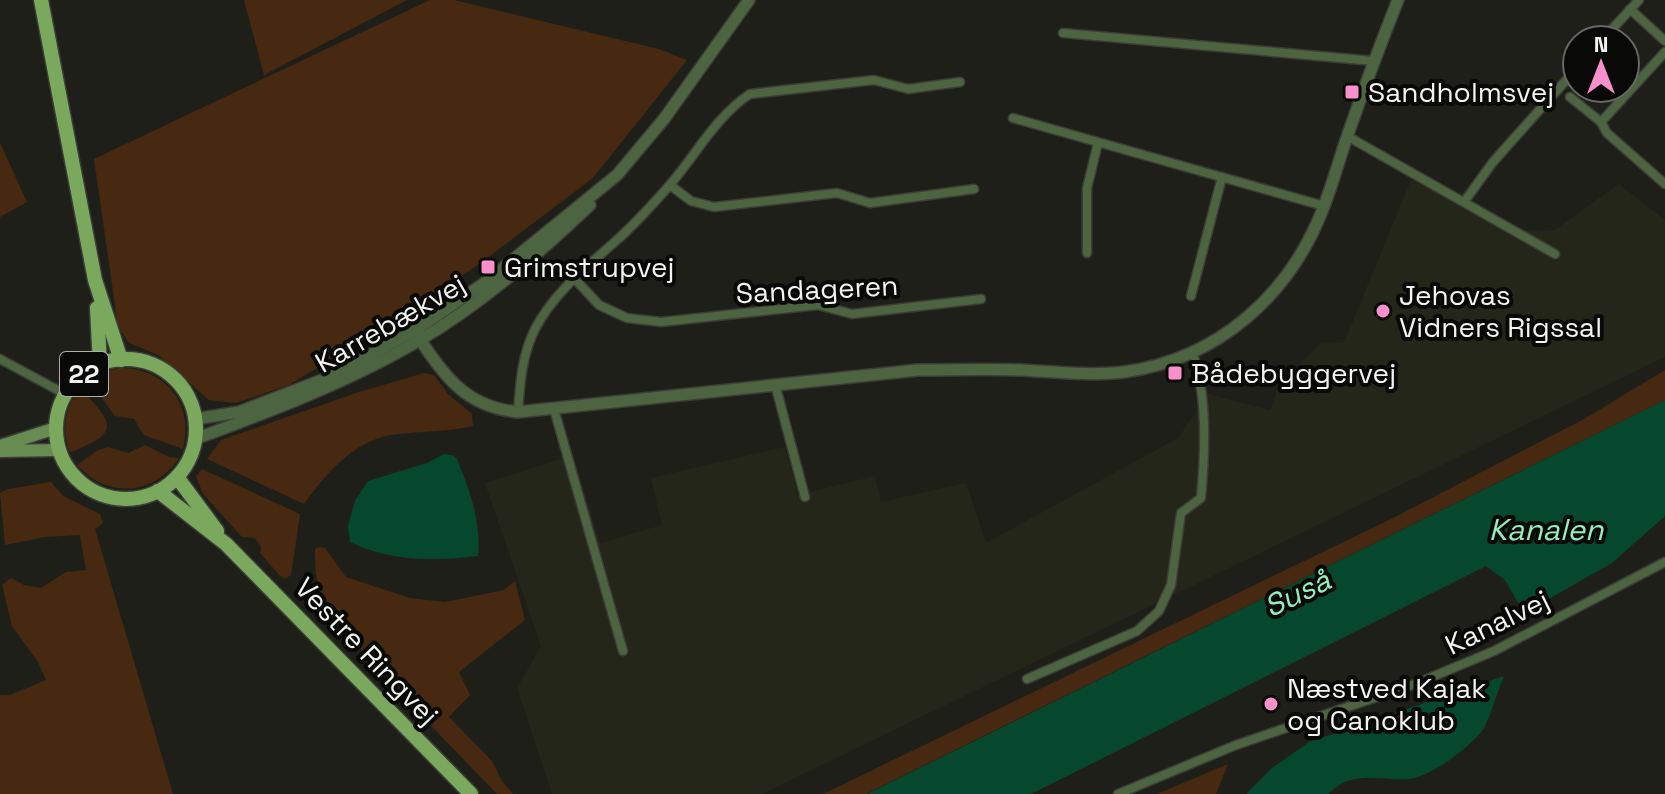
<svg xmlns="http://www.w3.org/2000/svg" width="1665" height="794" font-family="'Space Grotesk',sans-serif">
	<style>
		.built { fill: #25261a }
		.green { fill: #462910 }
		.water { fill: #06482d }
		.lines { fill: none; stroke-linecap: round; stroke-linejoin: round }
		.minor-casing { stroke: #3d3d38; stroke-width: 11 }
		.tertiary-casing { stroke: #3d3d38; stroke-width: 14 }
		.secondary-casing { stroke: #3d3d38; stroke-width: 15 }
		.primary-casing { stroke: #3d3d38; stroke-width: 17 }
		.minor { stroke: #4d6440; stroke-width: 8 }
		.tertiary { stroke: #4d6440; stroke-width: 11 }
		.secondary { stroke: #678b51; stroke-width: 12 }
		.primary { stroke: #7aa95e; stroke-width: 14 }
		.poi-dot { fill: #f890cc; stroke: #090907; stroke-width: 3 }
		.labels { text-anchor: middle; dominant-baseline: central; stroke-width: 8; stroke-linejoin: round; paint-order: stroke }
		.shield { fill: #090907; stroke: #adada9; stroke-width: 2 }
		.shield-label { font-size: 26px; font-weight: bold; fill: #f3f3ef }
		.poi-label { font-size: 28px; fill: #f3f3ef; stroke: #090907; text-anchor: start }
		.street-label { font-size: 28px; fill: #f3f3ef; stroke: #090907 }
		.water-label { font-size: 30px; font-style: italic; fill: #95ecbd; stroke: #090907 }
	</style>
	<rect width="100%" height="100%" fill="#1f1f1a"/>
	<polygon class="built" points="1411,180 1524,230 1553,231 1619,184 1665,220 1665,357 762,794 552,794 517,688 541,646 485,483 573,455 600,543 662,525 651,478 785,447 798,495 875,476 881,502 966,483 986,543 1178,438 1208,394 1270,410 1280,382 1322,342 1344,343"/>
	<g class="green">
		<polygon points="244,0 407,0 264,75"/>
		<polygon points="430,0 454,0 659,49 687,60 593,178 482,262 390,324 289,385 236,403 209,400 158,355 129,343 118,326 94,159"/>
		<polygon points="0,143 27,202 0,217"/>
		<path d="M119,368C165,367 195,405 183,449L144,435L134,419L115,416L90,382L100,373Z"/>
		<polygon points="1665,370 1665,400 866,794 823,794 1393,518 1586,418"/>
		<path d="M424,373L434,375L448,394L472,414L473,426C446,432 419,431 391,435C352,442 326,474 304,504L207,459L221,440L359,392Z"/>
		<path d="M81,387C94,407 125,426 93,442C85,446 78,450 70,452C61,429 65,406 81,387Z"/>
		<path d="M145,445L169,457L179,458C154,496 107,499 77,465L98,450L108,447L128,453Z"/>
		<polygon points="202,469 300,514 291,575 285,579 281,577 260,553 261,547 255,538 242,537 203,494 196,476"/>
		<polygon points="51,482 63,496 100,514 103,523 95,529 173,794 0,794 0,695 10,695 46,680 38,662 12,626 2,585 11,578 24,585 41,588 66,572 86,570 80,535 45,537 5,545 0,493 8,489"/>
		<path d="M319,547L325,548L346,577L410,598L445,602L504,590L515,581L525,620L459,672L470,695L449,717L492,761L502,781L513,794H497L382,675L379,666C339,629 313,609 315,549Z"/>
		<polygon points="1228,764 1216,794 1157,794"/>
	</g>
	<g class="water">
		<polygon points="1665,400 1665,516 1612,563 1524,613 1505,580 1486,566 1031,794 867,794"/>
		<path d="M444,454L452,455L457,459C470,492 481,520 478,556C434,561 391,562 350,542L348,526L355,501L368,481L427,463Z"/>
		<path d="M1504,676C1497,692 1492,712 1484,728C1473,745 1430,778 1409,779C1378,781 1353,769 1328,794H1246L1272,768L1309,742Z"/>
	</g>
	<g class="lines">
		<defs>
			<g id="minor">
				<polyline points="1630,9 1665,41"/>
				<polyline points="1063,33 1374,61"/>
				<polyline points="1602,40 1639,0"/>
				<polyline points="1665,52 1601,122 1607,133 1665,184"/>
				<polyline points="1570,97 1601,122"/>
				<polyline points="1013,118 1324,206"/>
				<polyline points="1347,136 1555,254"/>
				<polyline points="670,185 691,201 714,207 837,193 870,203 974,189"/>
				<polyline points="1464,202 1493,162 1577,68"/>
				<polyline points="1087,253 1087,188 1098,143"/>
				<polyline points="574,278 599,305 627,318 661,322 818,305 852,314 981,299"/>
				<polyline points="1191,296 1222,177"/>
				<polyline points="0,359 65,394"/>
				<polyline points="775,384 805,497"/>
				<polyline points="554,409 623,651"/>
				<path d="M518,412C520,383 522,355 535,329C554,292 588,266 618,239C636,223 653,204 669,186C695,156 716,116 750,94L874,80L908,89L960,82"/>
				<path d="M1027,679L1137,631L1159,611L1171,585L1181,513L1201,498C1205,453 1208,395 1192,352"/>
				<polyline points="1118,794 1236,745 1415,684 1494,651 1665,562"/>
			</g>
			<g id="tertiary">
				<path d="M414,331C443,373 463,407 518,412L918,370C952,370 986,369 1021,370C1055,372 1090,376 1124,372C1219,359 1291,294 1324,206C1333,183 1339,160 1347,137C1363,91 1380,45 1398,0"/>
				<polyline points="195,419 239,412 330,377 414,331 483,284 617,175 664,119 749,0"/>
				<path d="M195,439C271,411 348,382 418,341C481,304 537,255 590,205"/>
			</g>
			<g id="secondary">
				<polyline points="0,446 56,428"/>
				<polyline points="0,451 59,450"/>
			</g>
			<g id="primary">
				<polyline points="41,0 95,280 121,360"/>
				<polyline points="97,308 100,365"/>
				<circle cx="126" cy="429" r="70"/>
				<polyline points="177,477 217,531"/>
				<polyline points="158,491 226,544 471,794"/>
			</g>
		</defs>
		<use href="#minor" class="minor-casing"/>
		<use href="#tertiary" class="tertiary-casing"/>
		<use href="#secondary" class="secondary-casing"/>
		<use href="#primary" class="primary-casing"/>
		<use href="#minor" class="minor"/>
		<use href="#tertiary" class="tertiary"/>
		<use href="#secondary" class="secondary"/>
		<use href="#primary" class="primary"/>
	</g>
	<g class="poi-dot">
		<rect x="1344" y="84" width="16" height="16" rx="4"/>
		<rect x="480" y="259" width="16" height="16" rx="4"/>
		<circle cx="1383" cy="311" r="8"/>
		<rect x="1167" y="365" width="16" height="16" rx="4"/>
		<circle cx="1271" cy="704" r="8"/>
	</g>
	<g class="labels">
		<rect class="shield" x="60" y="352" width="48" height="44" rx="6"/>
		<g class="shield-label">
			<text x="84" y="374">22</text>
		</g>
		<g class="poi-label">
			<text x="1368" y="92">Sandholmsvej</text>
			<text x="504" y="267">Grimstrupvej</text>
			<text x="1399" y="295">Jehovas<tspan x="1399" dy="32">Vidners Rigssal</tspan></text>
			<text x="1191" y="373">Bådebyggervej</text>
			<text x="1287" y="688">Næstved Kajak<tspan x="1287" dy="32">og Canoklub</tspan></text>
		</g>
		<g class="street-label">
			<text transform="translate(817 289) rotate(-3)">Sandageren</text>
			<text transform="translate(390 323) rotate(-30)">Karrebækvej</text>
			<text transform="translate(1497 622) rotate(-26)">Kanalvej</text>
			<text transform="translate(367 651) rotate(46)">Vestre Ringvej</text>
		</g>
		<g class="water-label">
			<text x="1546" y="529">Kanalen</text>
			<text transform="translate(1297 593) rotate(-26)">Suså</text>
		</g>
	</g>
	<g transform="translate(1601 64)"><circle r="38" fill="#090907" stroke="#676764" stroke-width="2"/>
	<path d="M0-6L14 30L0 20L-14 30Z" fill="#f890cc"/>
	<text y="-12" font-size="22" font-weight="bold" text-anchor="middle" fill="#f3f3ef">N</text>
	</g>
</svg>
